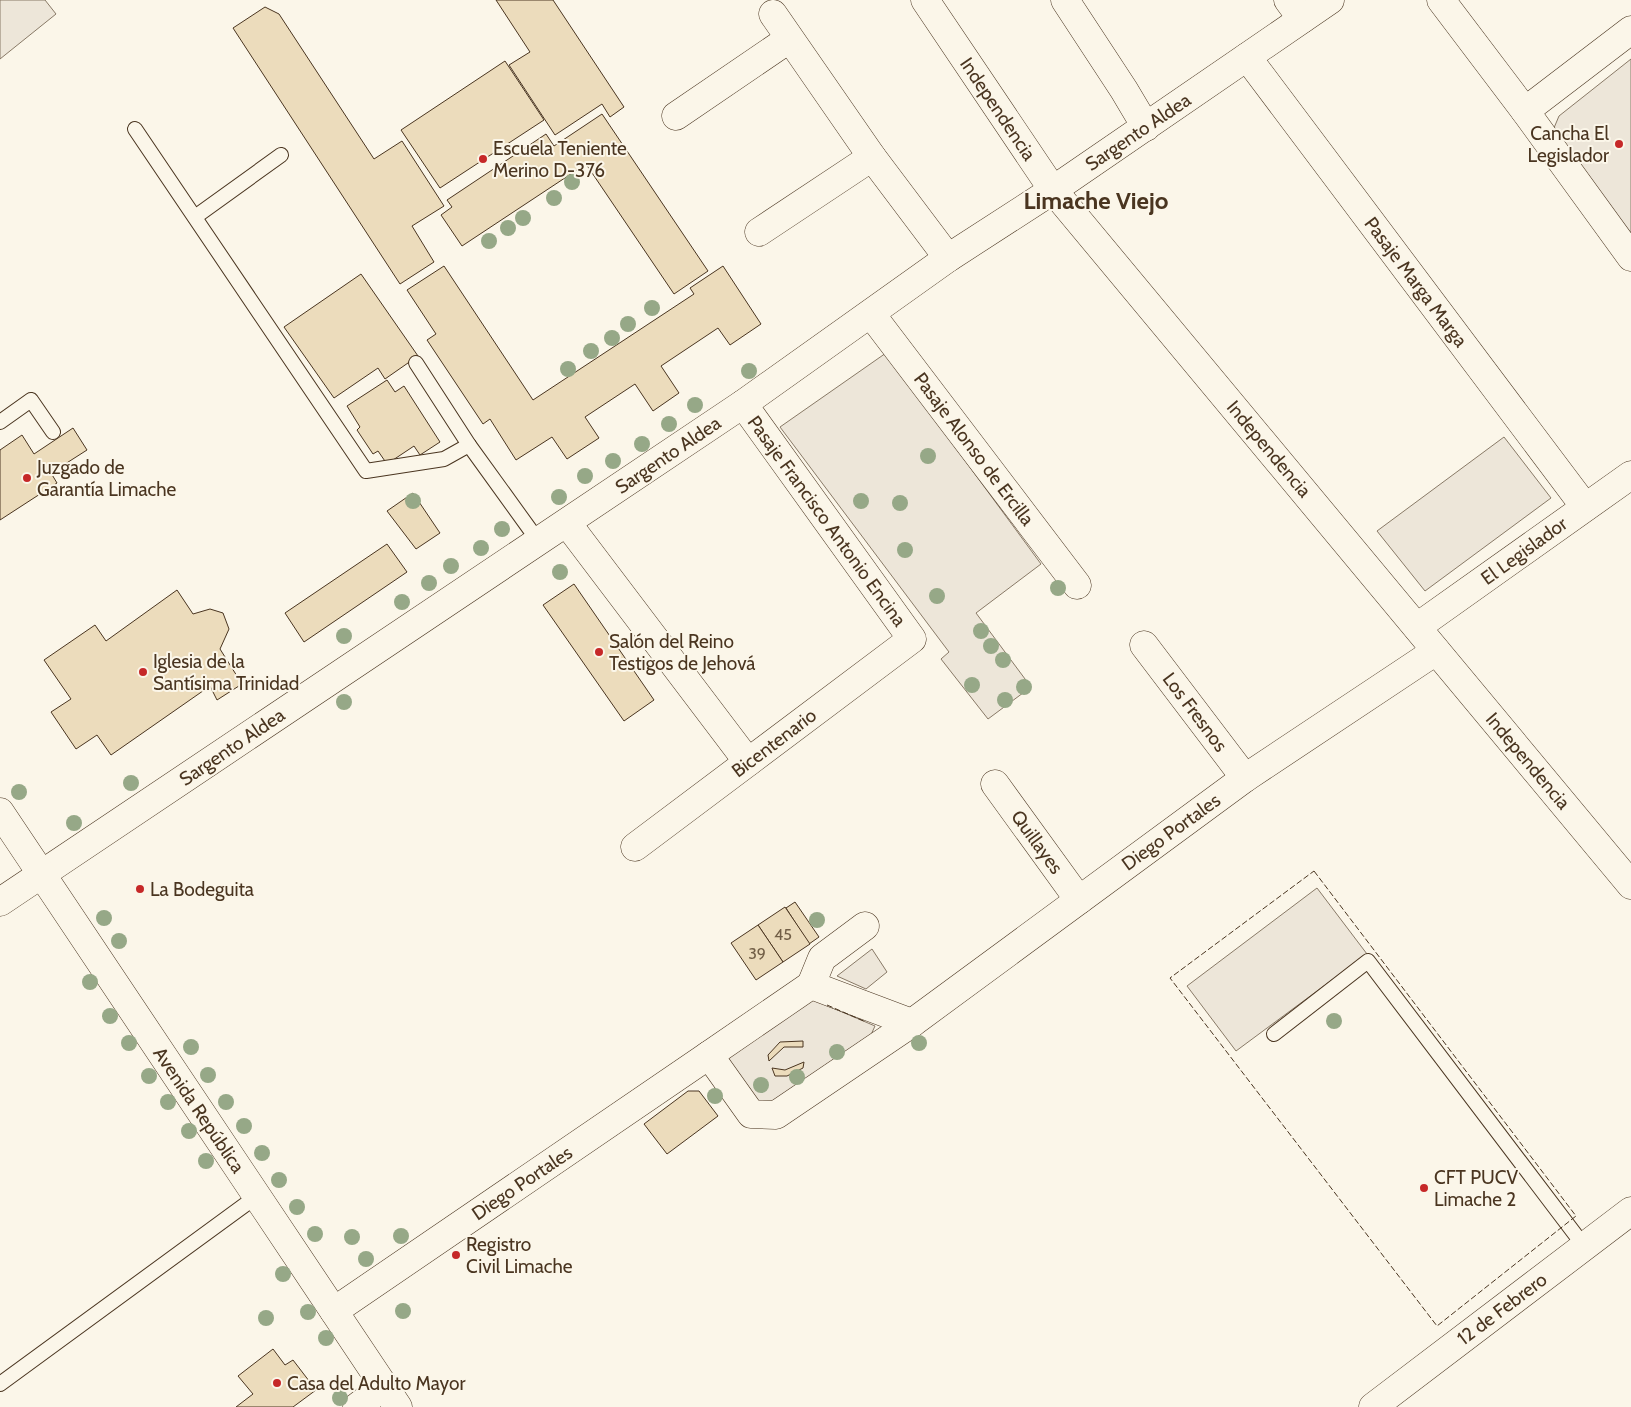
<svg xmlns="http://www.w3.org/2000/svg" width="1631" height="1407" font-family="Cabin,sans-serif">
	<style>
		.green { fill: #ede6d9; stroke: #887966 }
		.building { fill: #ecdcbc; stroke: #4a3520 }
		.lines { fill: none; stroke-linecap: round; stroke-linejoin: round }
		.lane-casing { stroke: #4a3520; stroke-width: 16 }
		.street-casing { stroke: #4a3520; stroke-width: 29 }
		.secondary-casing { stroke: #4a3520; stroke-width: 29 }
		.lane { stroke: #fbf6e9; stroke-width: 14 }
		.street { stroke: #fbf6e9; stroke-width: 28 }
		.secondary { stroke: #fbf6e9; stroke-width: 28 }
		.fence { stroke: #4a3520; stroke-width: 1; stroke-dasharray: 6 2.5; stroke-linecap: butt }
		.tree { fill: #96a887 }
		.poi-dot { fill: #c62828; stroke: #fbf6e9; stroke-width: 2 }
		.labels { text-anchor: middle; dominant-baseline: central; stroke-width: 4; stroke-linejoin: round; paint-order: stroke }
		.number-label { font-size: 16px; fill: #725f47 }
		.street-label { font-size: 19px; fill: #4a3520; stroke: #fbf6e9 }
		.poi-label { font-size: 19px; fill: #4a3520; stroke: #fbf6e9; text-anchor: start }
		.district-label { font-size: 24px; font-weight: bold; fill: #4a3520; stroke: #fbf6e9 }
	</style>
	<rect width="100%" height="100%" fill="#fbf6e9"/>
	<g class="green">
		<polygon points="0,0 45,0 56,14 0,59"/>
		<polygon points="1631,59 1631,242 1551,135 1559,116"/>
		<polygon points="886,353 1041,564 976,613 1031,687 988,719 941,659 949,652 780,427"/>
		<polygon points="1504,437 1551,498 1425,591 1377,531"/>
		<polygon points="1317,888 1367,954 1236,1051 1187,986"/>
		<polygon points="872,949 887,972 866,989 837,976"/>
		<polygon points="814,1000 875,1026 869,1039 772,1109 755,1108 726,1059 800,1005"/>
	</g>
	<g class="building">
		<polygon points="496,0 553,0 624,107 610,117 602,104 555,135 509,65 530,52"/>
		<polygon points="265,7 279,14 374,159 402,141 444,206 412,226 434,262 400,284 233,28"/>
		<polygon points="505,61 544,120 440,188 401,130"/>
		<polygon points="602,114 708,271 674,294 586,164 462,246 441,215 452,207 447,200 546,134 554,146"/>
		<polygon points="444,266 533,400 694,294 690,288 723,266 761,324 730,345 718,328 661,366 679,393 653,411 635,384 585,417 599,438 567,459 552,437 516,460 490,419 483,424 427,340 436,334 407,290"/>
		<polygon points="361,274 418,356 385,379 378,368 334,398 284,327"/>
		<polygon points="387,380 395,392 404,386 440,442 420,455 414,446 387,464 378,451 373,454 357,430 360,427 347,406"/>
		<polygon points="73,428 87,450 51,473 57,483 0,520 0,450 22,435 34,454"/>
		<polygon points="413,493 440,533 416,549 387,511"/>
		<polygon points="387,544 407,572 304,642 285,613"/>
		<polygon points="574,584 654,700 624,721 543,605"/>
		<polygon points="177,590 193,614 210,609 223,613 229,629 220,649 242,684 217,700 210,686 111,755 97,735 76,749 51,712 71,699 44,660 95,625 106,641"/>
		<polygon points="795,902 819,937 809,944 786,908"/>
		<polygon points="785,907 810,944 783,962 758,925"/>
		<polygon points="758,925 783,962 756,980 731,943"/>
		<polygon points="803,1041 803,1047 784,1047 769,1061 768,1055 780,1042"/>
		<polygon points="804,1062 803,1068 787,1076 775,1076 772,1068 785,1070"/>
		<polygon points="688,1091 699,1091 718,1116 667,1154 644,1124"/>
		<polygon points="273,1349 285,1365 293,1360 316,1390 293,1407 236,1407 253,1394 238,1376"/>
	</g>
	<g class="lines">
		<defs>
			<g id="lane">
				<polyline points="135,129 366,471 444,459 469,445 539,542"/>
				<polyline points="195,217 281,155"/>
				<polyline points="416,363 469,445"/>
				<polyline points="0,422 31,400 53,432"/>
				<polyline points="1274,1034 1368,961 1584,1246"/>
				<polyline points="0,1384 257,1196"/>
			</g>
			<g id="street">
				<polyline points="1065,0 1124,90 1146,127"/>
				<polyline points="1288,0 1302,19"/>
				<polyline points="1441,0 1525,111 1631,257"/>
				<polyline points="773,14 872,157 948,258"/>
				<polyline points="1247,57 1585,507"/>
				<polyline points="1525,111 1631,30"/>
				<polyline points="676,116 789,39"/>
				<polyline points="759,232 872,157"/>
				<polyline points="871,314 1077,585"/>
				<polyline points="567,523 748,762"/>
				<polyline points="1417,627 1631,475"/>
				<polyline points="1144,645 1245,778"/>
				<polyline points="995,784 1079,900"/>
				<polyline points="635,847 912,639 743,404"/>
				<polyline points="0,902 743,404 948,258 1053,190 1330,0"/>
				<polyline points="811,985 822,958 865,926"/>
				<polyline points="709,1055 811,985 912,1023"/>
				<polyline points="334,1311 709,1055 751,1114 776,1115 912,1023 1245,778 1436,651"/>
				<polyline points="357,1407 384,1386"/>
			</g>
			<g id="secondary">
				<polyline points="925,0 1053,190 1631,885"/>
				<polyline points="0,812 398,1407"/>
				<polyline points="1373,1407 1631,1211"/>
			</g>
		</defs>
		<use href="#lane" class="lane-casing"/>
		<use href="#street" class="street-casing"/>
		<use href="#secondary" class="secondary-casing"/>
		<use href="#lane" class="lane"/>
		<use href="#street" class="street"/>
		<use href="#secondary" class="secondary"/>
		<g class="fence">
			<polygon points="1314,871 1576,1216 1437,1326 1170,978"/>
			<polyline points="827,1005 866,1022"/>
		</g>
	</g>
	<g class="tree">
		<circle cx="572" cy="182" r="8"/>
		<circle cx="554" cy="198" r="8"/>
		<circle cx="523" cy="218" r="8"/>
		<circle cx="508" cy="228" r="8"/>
		<circle cx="489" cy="241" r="8"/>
		<circle cx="652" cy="308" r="8"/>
		<circle cx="628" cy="324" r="8"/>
		<circle cx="612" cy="338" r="8"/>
		<circle cx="591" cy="351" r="8"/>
		<circle cx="568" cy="369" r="8"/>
		<circle cx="749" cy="371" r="8"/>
		<circle cx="695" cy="405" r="8"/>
		<circle cx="669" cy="424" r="8"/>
		<circle cx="642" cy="444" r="8"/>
		<circle cx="928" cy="456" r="8"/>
		<circle cx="613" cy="461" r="8"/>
		<circle cx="585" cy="476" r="8"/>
		<circle cx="559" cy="497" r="8"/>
		<circle cx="413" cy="501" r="8"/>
		<circle cx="861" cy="501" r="8"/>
		<circle cx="900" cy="503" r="8"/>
		<circle cx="502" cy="529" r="8"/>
		<circle cx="481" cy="548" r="8"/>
		<circle cx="905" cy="550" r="8"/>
		<circle cx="451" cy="566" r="8"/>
		<circle cx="560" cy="572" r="8"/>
		<circle cx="429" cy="583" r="8"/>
		<circle cx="1058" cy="588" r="8"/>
		<circle cx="937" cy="596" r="8"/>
		<circle cx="402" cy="602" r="8"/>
		<circle cx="981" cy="631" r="8"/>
		<circle cx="344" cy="636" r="8"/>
		<circle cx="991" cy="646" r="8"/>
		<circle cx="1003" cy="660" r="8"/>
		<circle cx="972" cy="685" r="8"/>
		<circle cx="1024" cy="687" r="8"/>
		<circle cx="1005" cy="700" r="8"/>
		<circle cx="344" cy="702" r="8"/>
		<circle cx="131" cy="783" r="8"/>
		<circle cx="19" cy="792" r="8"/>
		<circle cx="74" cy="823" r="8"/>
		<circle cx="104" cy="918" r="8"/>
		<circle cx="817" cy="920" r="8"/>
		<circle cx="119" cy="941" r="8"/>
		<circle cx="90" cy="982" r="8"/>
		<circle cx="110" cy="1016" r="8"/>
		<circle cx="1334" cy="1021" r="8"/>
		<circle cx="129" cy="1043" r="8"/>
		<circle cx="919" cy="1043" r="8"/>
		<circle cx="191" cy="1047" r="8"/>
		<circle cx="837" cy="1052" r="8"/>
		<circle cx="208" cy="1075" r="8"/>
		<circle cx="149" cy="1076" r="8"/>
		<circle cx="797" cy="1077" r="8"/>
		<circle cx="761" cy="1085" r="8"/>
		<circle cx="715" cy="1096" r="8"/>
		<circle cx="168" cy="1102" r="8"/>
		<circle cx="226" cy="1102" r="8"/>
		<circle cx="244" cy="1126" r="8"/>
		<circle cx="189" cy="1131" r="8"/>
		<circle cx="262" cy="1153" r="8"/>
		<circle cx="206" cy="1161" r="8"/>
		<circle cx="279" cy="1180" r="8"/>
		<circle cx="297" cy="1207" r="8"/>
		<circle cx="315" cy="1234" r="8"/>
		<circle cx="401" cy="1236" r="8"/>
		<circle cx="352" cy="1237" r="8"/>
		<circle cx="366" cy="1259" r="8"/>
		<circle cx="283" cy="1274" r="8"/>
		<circle cx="403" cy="1311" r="8"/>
		<circle cx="308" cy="1312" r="8"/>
		<circle cx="266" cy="1318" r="8"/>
		<circle cx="326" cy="1338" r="8"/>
		<circle cx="340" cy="1398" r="8"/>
	</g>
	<g class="poi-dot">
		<circle cx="1619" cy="144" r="5"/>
		<circle cx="483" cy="159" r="5"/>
		<circle cx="27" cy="478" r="5"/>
		<circle cx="599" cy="652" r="5"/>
		<circle cx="143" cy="672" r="5"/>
		<circle cx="140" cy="889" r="5"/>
		<circle cx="1424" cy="1188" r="5"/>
		<circle cx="456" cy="1255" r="5"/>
		<circle cx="277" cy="1383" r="5"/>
	</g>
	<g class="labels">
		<g class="number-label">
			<text x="783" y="934">45</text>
			<text x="757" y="953">39</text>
		</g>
		<g class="street-label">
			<text transform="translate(998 109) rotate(56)">Independencia</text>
			<text transform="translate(1138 132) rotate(-34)">Sargento Aldea</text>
			<text transform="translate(1416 282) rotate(53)">Pasaje Marga Marga</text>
			<text transform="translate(974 449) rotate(53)">Pasaje Alonso de Ercilla</text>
			<text transform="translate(1269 449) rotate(50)">Independencia</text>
			<text transform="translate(668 455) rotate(-34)">Sargento Aldea</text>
			<text transform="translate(827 521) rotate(54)">Pasaje Francisco Antonio Encina</text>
			<text transform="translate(1524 551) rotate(-36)">El Legislador</text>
			<text transform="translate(1195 712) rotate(53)">Los Fresnos</text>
			<text transform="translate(774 743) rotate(-37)">Bicentenario</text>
			<text transform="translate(232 747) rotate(-34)">Sargento Aldea</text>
			<text transform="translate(1528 761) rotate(50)">Independencia</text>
			<text transform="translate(1171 832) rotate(-36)">Diego Portales</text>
			<text transform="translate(1037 842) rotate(54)">Quillayes</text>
			<text transform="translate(199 1110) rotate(56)">Avenida República</text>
			<text transform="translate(522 1183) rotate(-34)">Diego Portales</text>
			<text transform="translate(1502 1309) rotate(-37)">12 de Febrero</text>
		</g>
		<g class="poi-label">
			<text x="1609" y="133" text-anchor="end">Cancha El<tspan x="1609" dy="22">Legislador</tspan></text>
			<text x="493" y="148">Escuela Teniente<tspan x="493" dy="22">Merino D-376</tspan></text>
			<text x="37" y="467">Juzgado de<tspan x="37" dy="22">Garantía Limache</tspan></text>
			<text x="609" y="641">Salón del Reino<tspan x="609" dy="22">Testigos de Jehová</tspan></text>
			<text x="153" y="661">Iglesia de la<tspan x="153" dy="22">Santísima Trinidad</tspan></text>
			<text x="150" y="889">La Bodeguita</text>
			<text x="1434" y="1177">CFT PUCV<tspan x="1434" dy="22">Limache 2</tspan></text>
			<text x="466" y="1244">Registro<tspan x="466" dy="22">Civil Limache</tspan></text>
			<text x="287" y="1383">Casa del Adulto Mayor</text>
		</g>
		<g class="district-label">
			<text x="1096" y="200">Limache Viejo</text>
		</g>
	</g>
</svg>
